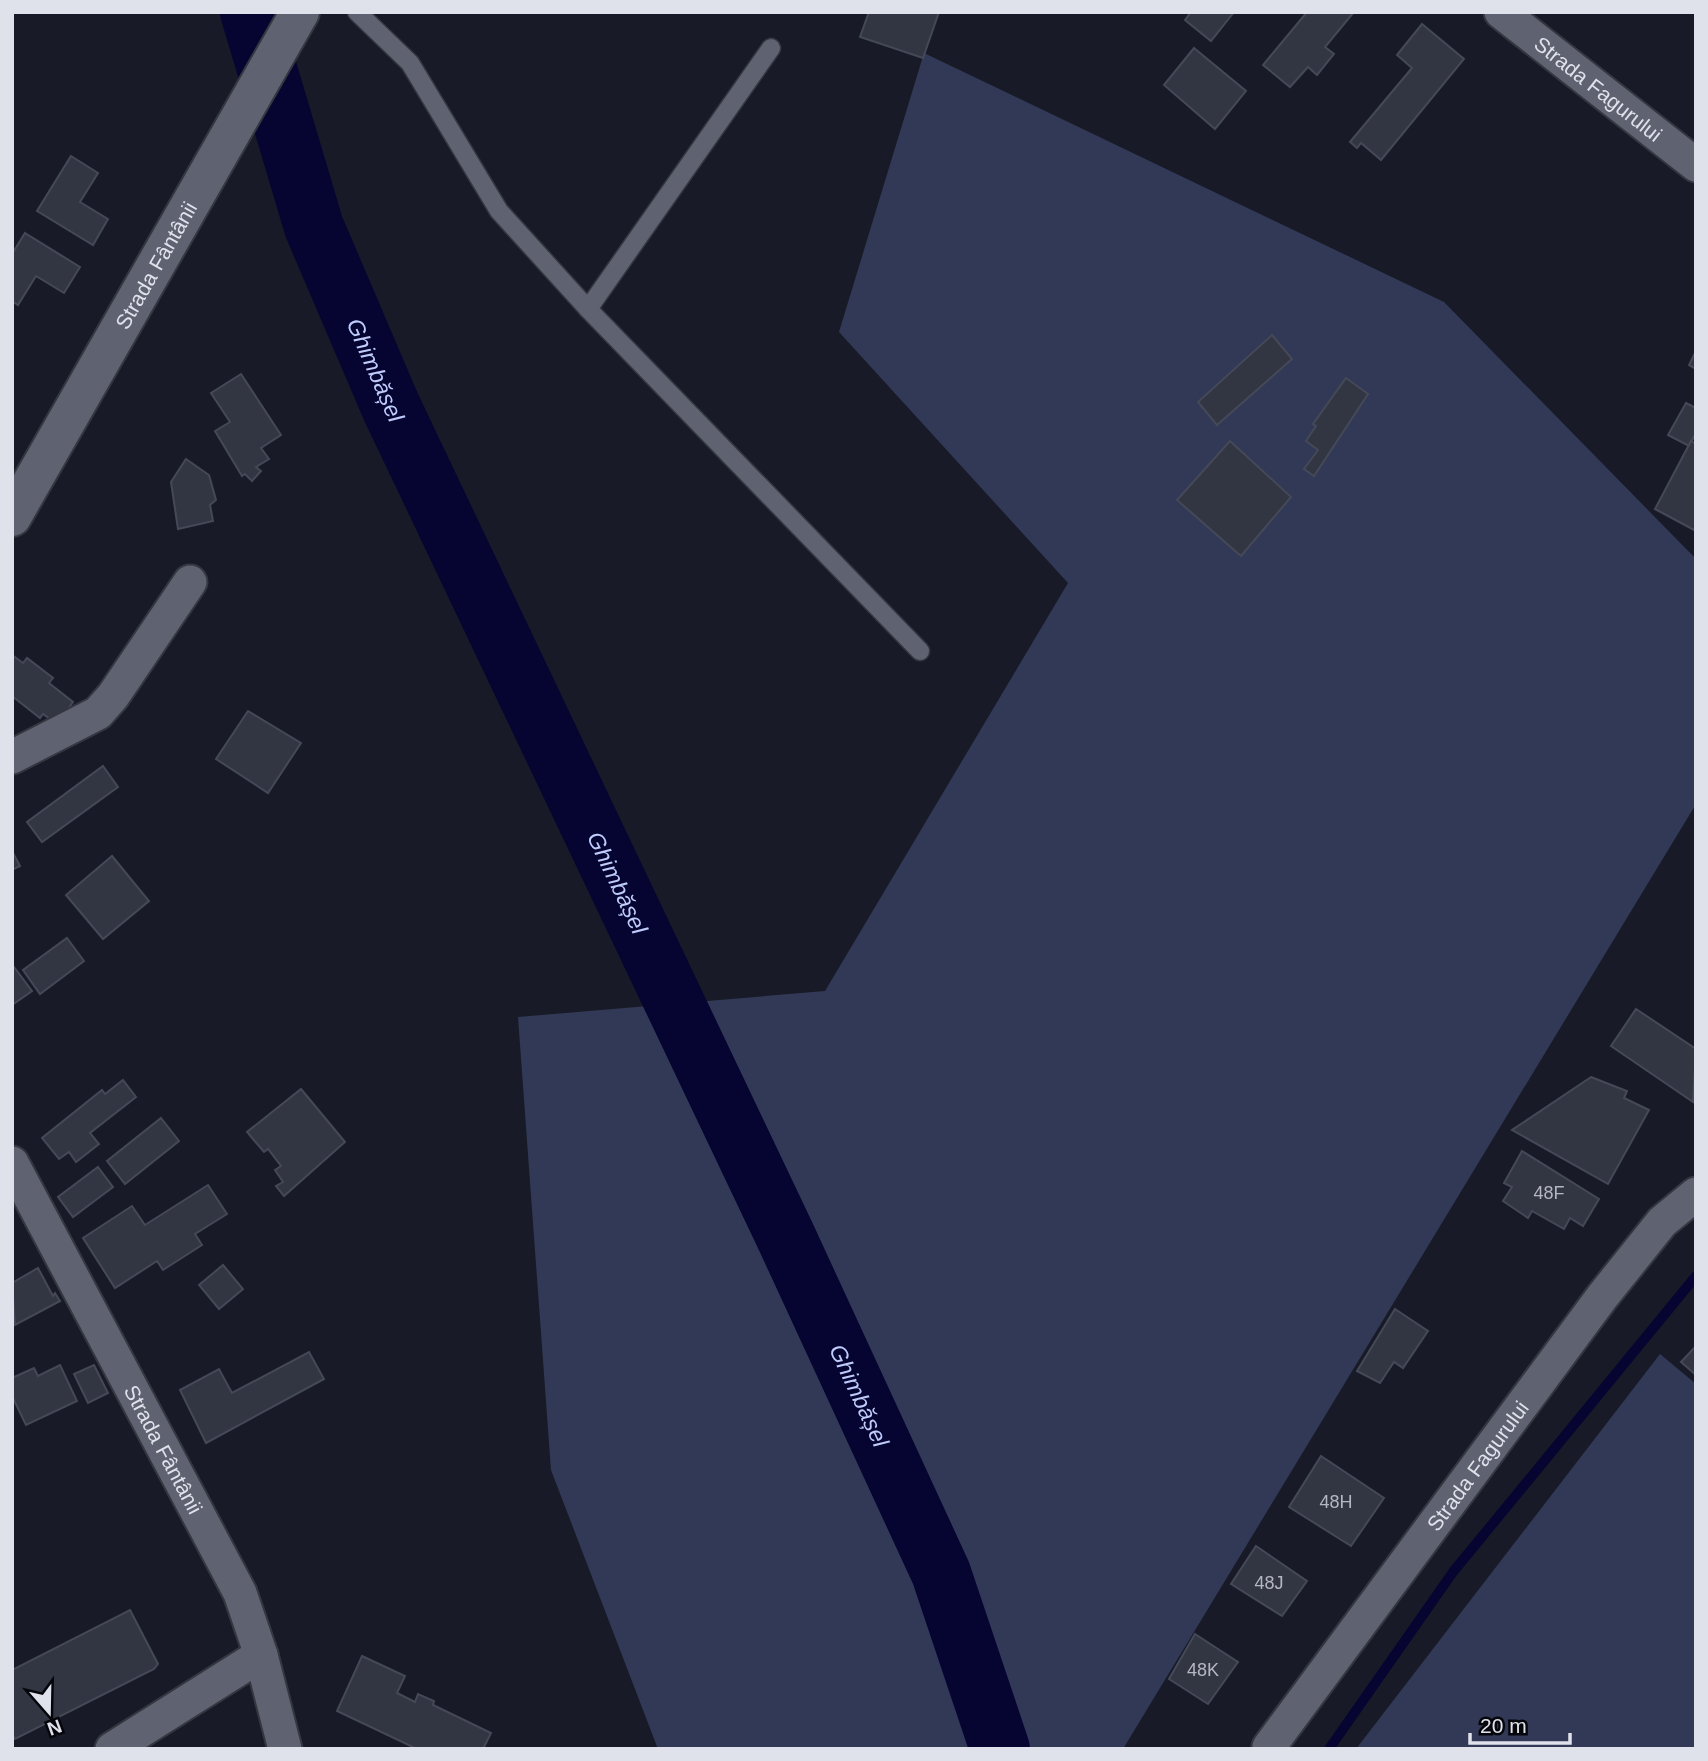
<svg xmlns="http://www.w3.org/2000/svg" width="1708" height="1761" font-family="Arial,sans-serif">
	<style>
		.green { fill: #323957 }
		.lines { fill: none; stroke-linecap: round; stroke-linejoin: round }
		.stream { stroke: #060531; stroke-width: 10 }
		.river { stroke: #060531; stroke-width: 60 }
		.building { fill: #323643; stroke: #454957; stroke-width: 2 }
		.service-casing { stroke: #343640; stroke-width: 21 }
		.minor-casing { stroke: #343640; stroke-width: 37 }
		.tertiary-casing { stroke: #343640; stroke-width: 42 }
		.service { stroke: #5e6271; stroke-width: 18 }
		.minor { stroke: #5e6271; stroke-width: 33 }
		.tertiary { stroke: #5e6271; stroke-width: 38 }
		.labels { text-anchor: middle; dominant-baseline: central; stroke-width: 6; stroke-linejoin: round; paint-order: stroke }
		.number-label { font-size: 18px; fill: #b4b7c1 }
		.street-label { font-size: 21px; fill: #e0e2eb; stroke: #05060b }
		.water-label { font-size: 23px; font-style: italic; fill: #bfcbfb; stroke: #05060b }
	</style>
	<rect width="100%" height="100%" fill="#181b27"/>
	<g class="green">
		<polygon points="924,53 1444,302 1696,559 1696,804 1123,1749 658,1749 551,1470 518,1017 825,991 1068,583 839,332"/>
		<polygon points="1660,1354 1696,1384 1696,1749 1356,1749"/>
	</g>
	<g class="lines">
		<polyline class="stream" points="1329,1749 1453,1572 1696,1276"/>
		<path class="river" id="s1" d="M250,12L314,227L391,407L785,1235L941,1573L1000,1749"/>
	</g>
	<g class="building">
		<polygon points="869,12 939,12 923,58 860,37"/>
		<polygon points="1191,12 1234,12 1211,41 1185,20"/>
		<polygon points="1307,12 1354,12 1325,47 1334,54 1317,75 1308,67 1290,87 1263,65"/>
		<polygon points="1422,24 1464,59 1381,160 1361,143 1357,148 1350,142 1412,68 1397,55"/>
		<polygon points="1194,48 1246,91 1215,129 1164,85"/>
		<polygon points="71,156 98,173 80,202 108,219 93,245 37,211"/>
		<polygon points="25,233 80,267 64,293 36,276 18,305 12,301 12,254"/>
		<polygon points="1272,335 1292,359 1217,425 1198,402"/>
		<polygon points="1696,351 1696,369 1689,365"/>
		<polygon points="241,374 281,435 261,448 269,459 256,467 261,471 252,481 245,474 242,476 215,431 230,422 211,393"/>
		<polygon points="1346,378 1368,394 1314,476 1304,469 1318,450 1306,441 1316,426 1313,424"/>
		<polygon points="1686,403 1696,408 1696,433 1689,446 1668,435"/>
		<polygon points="1230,441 1291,497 1241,556 1177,500"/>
		<polygon points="1691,441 1696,444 1696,531 1655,509"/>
		<polygon points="186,459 209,475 216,500 210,505 213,521 178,529 171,482"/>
		<polygon points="12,655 23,663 27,658 53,678 49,683 73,702 57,724 43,714 40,718 12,696"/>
		<polygon points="248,711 301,743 268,793 216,759"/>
		<polygon points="103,766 118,787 42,842 27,822"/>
		<polygon points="12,851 20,866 12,870"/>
		<polygon points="112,856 149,901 103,939 66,895"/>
		<polygon points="67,938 84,961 40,994 23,970"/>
		<polygon points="14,967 32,991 12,1005 12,968"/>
		<polygon points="1636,1009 1696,1049 1693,1102 1611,1046"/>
		<polygon points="1591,1077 1627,1091 1624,1098 1649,1110 1608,1184 1512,1130"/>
		<polygon points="123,1080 136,1097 90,1133 99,1144 76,1162 69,1152 59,1159 42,1138 102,1090 105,1094"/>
		<polygon points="301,1089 345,1142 284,1196 276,1186 283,1182 275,1170 281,1166 268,1149 264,1152 247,1132"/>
		<polygon points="161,1118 179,1141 125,1184 107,1161"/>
		<polygon points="1522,1151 1599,1199 1583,1226 1570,1218 1564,1229 1532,1211 1528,1218 1503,1201 1512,1187 1504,1183"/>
		<polygon points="98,1167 113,1187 73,1217 58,1197"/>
		<polygon points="208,1185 227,1214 195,1234 202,1245 163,1270 157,1261 115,1288 83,1238 132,1206 145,1225"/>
		<polygon points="223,1265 243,1289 219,1309 199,1285"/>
		<polygon points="38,1268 53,1296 55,1293 60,1301 15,1325 12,1283"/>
		<polygon points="1395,1309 1428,1331 1403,1368 1394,1362 1380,1383 1357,1371"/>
		<polygon points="1696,1346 1696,1375 1681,1362"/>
		<polygon points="309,1352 324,1379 206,1443 180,1390 219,1369 232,1393"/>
		<polygon points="60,1365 77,1401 26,1425 12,1396 12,1378 34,1368 38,1376"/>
		<polygon points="94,1365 108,1393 88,1403 74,1374"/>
		<polygon points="1321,1456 1384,1498 1351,1546 1289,1507"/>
		<polygon points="1256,1546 1307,1581 1282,1616 1231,1584"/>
		<polygon points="130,1610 158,1664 154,1669 15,1739 12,1733 12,1670"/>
		<polygon points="1195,1634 1238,1662 1208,1704 1169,1679"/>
		<polygon points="362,1656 405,1676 397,1693 415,1702 418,1694 434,1701 433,1705 491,1733 483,1749 417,1749 337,1711"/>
	</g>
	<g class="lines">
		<defs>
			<g id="service">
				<polyline points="357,12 410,63 499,211 588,309 920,651"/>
				<polyline points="588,309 771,48"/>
			</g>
			<g id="minor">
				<path id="s2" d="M1501,12L1696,165"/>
				<polyline points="12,757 98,713 113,696 190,582"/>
				<path id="s3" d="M12,1163L240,1593L261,1655L285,1749"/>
				<path id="s4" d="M1269,1747L1602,1297L1662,1222L1696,1194"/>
				<polyline points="112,1749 261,1655"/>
			</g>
			<g id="tertiary">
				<path id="s5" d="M12,517L300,12"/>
			</g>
		</defs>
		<use href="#service" class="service-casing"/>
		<use href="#minor" class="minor-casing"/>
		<use href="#tertiary" class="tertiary-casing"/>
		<use href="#service" class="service"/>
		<use href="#minor" class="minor"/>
		<use href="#tertiary" class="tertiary"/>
	</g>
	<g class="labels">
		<g class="number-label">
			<text x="1549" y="1193">48F</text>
			<text x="1336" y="1502">48H</text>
			<text x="1269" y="1583">48J</text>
			<text x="1203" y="1670">48K</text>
		</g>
		<g class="street-label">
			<text stroke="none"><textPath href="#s2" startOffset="124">Strada Fagurului</textPath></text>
			<text stroke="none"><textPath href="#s5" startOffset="290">Strada Fântânii</textPath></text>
			<text stroke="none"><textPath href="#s3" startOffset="324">Strada Fântânii</textPath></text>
			<text stroke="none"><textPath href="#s4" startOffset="350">Strada Fagurului</textPath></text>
		</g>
		<g class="water-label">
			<text stroke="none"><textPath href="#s1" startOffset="380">Ghimbășel</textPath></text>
			<text stroke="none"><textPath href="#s1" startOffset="947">Ghimbășel</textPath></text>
			<text stroke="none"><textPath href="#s1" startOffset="1514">Ghimbășel</textPath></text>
		</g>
	</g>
	<rect width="1708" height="1761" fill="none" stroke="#e0e2eb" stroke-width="28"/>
	<g transform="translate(49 1712) rotate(160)" stroke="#05060b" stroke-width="5" paint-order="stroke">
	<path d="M0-5L12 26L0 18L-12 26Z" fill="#e0e2eb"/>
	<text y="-10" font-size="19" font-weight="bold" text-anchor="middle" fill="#e0e2eb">N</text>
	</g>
	<path d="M1470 1733v10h100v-10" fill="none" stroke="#e0e2eb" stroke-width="3.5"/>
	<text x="1480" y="1733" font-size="21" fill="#e0e2eb" stroke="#05060b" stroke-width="5" paint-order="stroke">20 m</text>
</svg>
